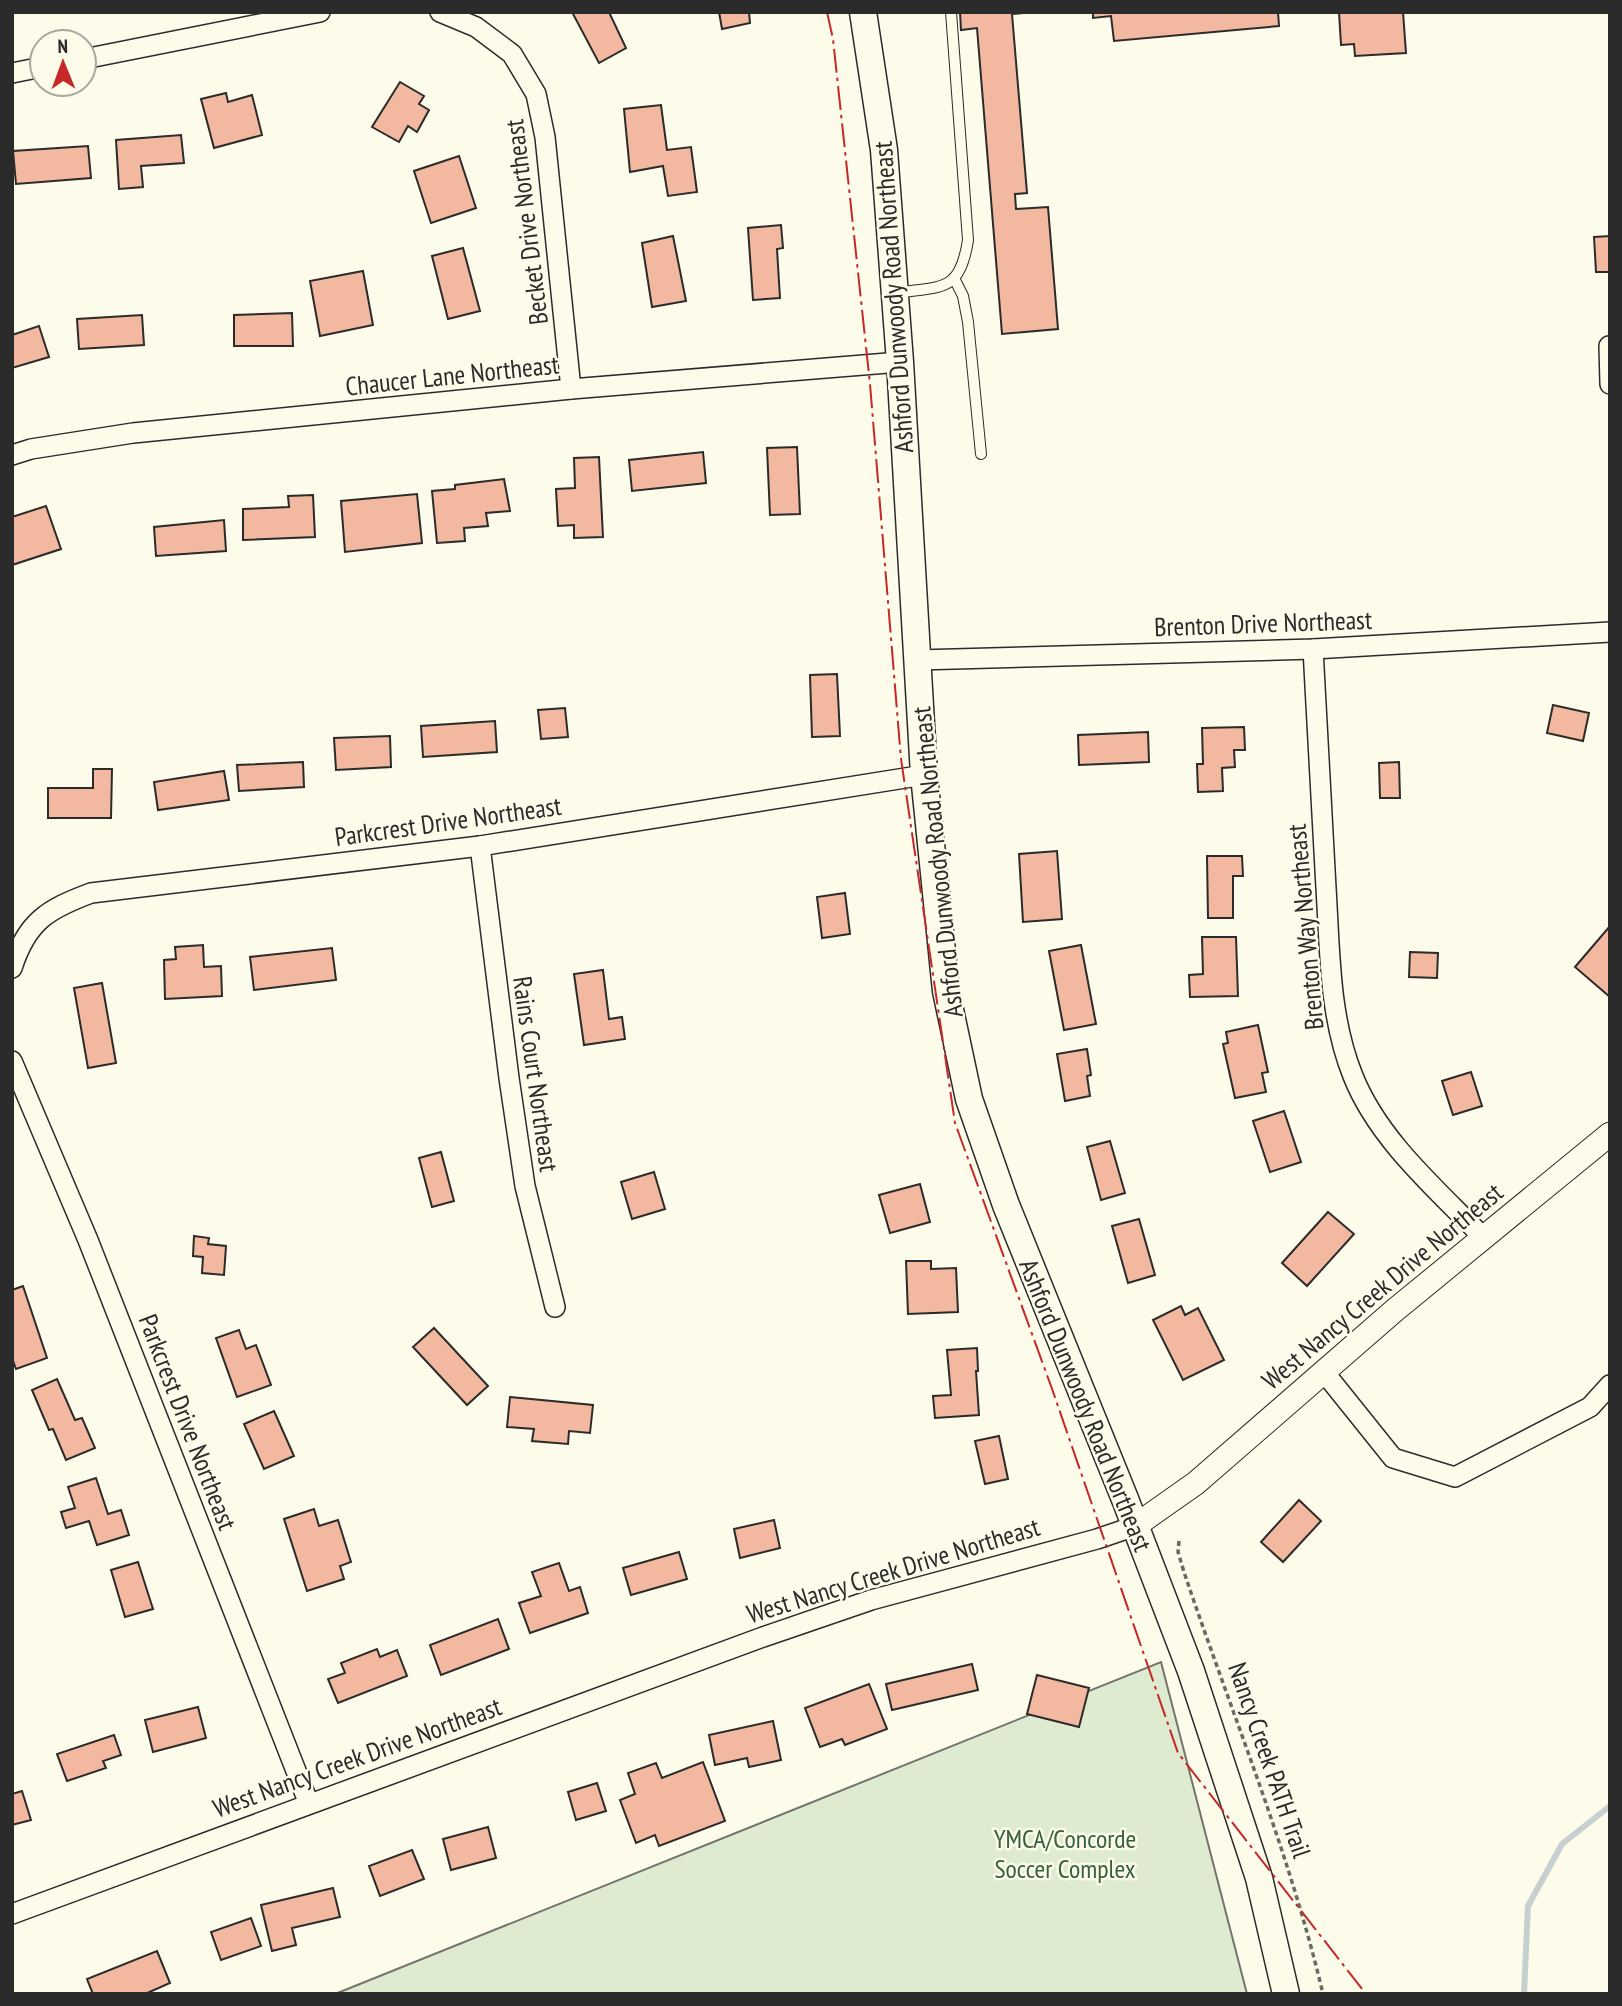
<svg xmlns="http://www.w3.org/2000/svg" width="1622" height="2006" font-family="'PT Sans Narrow',sans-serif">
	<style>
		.green { fill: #deebd1; stroke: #74746e; stroke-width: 2 }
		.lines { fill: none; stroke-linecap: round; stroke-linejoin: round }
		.stream { stroke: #c7d0d0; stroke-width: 6 }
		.building { fill: #f2b8a0; stroke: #2b2b2b; stroke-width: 2 }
		.service-casing { stroke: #2b2b2b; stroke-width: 12 }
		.minor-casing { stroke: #2b2b2b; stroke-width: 22 }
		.tertiary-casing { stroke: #2b2b2b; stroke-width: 25 }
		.secondary-casing { stroke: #2b2b2b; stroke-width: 29 }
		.path { stroke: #6a6964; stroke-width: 3.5; stroke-dasharray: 5 3.5; stroke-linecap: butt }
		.service { stroke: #fdfbea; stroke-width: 10 }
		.minor { stroke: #fdfbea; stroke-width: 19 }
		.tertiary { stroke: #fdfbea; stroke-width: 23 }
		.secondary { stroke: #fdfbea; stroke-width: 26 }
		.power { stroke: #c62828; stroke-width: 2; stroke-dasharray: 24 5 3.5 5; stroke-linecap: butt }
		.labels { text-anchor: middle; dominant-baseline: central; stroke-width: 5; stroke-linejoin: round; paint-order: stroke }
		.street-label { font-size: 26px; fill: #2b2b2b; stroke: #fdfbea }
		.park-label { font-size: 26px; fill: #34623c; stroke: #fdfbea }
	</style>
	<rect width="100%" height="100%" fill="#fdfbea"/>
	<polygon class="green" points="1161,1662 1247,1994 335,1994"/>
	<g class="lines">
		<polyline class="stream" points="1524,1994 1528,1906 1562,1844 1610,1806"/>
	</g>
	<g class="building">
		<polygon points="572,12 609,12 626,48 599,63"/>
		<polygon points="719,12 749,12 750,23 722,29"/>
		<polygon points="960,12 1034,12 1012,14 1027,193 1015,194 1016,209 1048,207 1058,329 1002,334 977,28 961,30"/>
		<polygon points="1093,12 1278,12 1279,26 1114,41 1111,16 1093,18"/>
		<polygon points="1339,12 1403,12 1406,53 1355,56 1354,44 1341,45"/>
		<polygon points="400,82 424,96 419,104 429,110 417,132 408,126 399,142 372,127"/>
		<polygon points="226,93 228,102 252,95 262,135 214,148 201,99"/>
		<polygon points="661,105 667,150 691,147 697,192 668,196 663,166 630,172 624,109"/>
		<polygon points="181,135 184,163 141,166 143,187 119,189 116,140"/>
		<polygon points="88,146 91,178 16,184 13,151"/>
		<polygon points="459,156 476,208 431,223 414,171"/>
		<polygon points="781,225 783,248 777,249 780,298 753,300 748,228"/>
		<polygon points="673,236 686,301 652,307 642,243"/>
		<polygon points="1610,236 1610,272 1596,272 1594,237"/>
		<polygon points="463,248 480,311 448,319 432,256"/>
		<polygon points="363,271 373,325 320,336 310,281"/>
		<polygon points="292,313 293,346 234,346 234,315"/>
		<polygon points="142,315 144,345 79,349 77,319"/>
		<polygon points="39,326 49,357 12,368 12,335"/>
		<polygon points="797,447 800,514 770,515 767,448"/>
		<polygon points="703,452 706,483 632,491 629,460"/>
		<polygon points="599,457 603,537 574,538 574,525 558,526 556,489 575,488 574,458"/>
		<polygon points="504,479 510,511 486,513 488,526 464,528 465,541 437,543 432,491 455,489 455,485"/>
		<polygon points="417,494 422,543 345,552 341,501"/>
		<polygon points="313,495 315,537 243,540 243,509 289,507 288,496"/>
		<polygon points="46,506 61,549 12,565 12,517"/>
		<polygon points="224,520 226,551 156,556 154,527"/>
		<polygon points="837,674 840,736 812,737 810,675"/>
		<polygon points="1553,705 1589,713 1583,741 1547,733"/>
		<polygon points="565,708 568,737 541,739 538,710"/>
		<polygon points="495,721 497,752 423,757 421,726"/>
		<polygon points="1244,727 1245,750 1234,750 1235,767 1222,768 1223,791 1198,792 1197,764 1203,764 1202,728"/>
		<polygon points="1148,732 1149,762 1079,765 1078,735"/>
		<polygon points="390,736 391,767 336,770 334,738"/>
		<polygon points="303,762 304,787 239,791 237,765"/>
		<polygon points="1399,762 1400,798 1380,798 1379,763"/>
		<polygon points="93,769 112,769 111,818 48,818 48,788 93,788"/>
		<polygon points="224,771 229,800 158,810 154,782"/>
		<polygon points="1057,851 1062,919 1023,922 1019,854"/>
		<polygon points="1207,856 1242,856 1243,876 1233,876 1233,918 1208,918"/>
		<polygon points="845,893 850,934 822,938 817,897"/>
		<polygon points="1610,926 1610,997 1575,967"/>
		<polygon points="1202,937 1236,937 1238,996 1190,997 1189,975 1203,974"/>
		<polygon points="203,945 204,967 221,966 222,996 165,999 164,960 176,959 175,947"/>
		<polygon points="1081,945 1096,1024 1064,1030 1049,951"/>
		<polygon points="332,948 336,980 254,990 250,957"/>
		<polygon points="1410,952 1438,953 1437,978 1409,977"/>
		<polygon points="603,970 609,1019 622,1017 625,1039 584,1045 574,974"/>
		<polygon points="102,983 116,1063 88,1068 74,988"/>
		<polygon points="1258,1025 1268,1072 1262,1073 1266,1092 1235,1098 1223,1044 1228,1043 1226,1032"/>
		<polygon points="1087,1049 1091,1075 1087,1076 1090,1096 1065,1101 1057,1054"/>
		<polygon points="1471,1072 1482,1106 1453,1115 1442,1081"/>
		<polygon points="1284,1111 1301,1162 1270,1172 1253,1121"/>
		<polygon points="1110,1141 1125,1193 1101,1200 1087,1147"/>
		<polygon points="441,1152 454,1201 432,1207 419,1158"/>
		<polygon points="654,1172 665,1209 632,1219 621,1182"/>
		<polygon points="920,1184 930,1222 890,1233 879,1195"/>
		<polygon points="1328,1212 1354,1234 1307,1286 1282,1263"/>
		<polygon points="1139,1219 1155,1275 1128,1283 1112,1226"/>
		<polygon points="194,1236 209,1238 208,1244 226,1246 224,1275 202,1273 203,1257 193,1256"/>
		<polygon points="906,1261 931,1261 931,1269 956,1268 958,1312 908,1314"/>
		<polygon points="23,1286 47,1358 16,1369 12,1358 12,1290"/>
		<polygon points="1181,1306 1185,1315 1198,1308 1224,1360 1183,1380 1153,1320"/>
		<polygon points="434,1328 488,1386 467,1405 413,1347"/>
		<polygon points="239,1330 246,1349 256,1345 271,1385 237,1397 216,1338"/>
		<polygon points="977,1348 978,1371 976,1371 979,1415 935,1418 933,1396 951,1395 947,1350"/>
		<polygon points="57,1379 75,1420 82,1418 95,1448 66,1460 53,1429 49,1430 32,1390"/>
		<polygon points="510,1397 593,1405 590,1433 569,1431 568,1444 532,1441 534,1429 507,1427"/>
		<polygon points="274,1411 294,1456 264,1469 244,1424"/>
		<polygon points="999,1436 1008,1479 985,1484 975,1441"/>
		<polygon points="96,1478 108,1514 121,1510 129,1535 97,1545 89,1521 66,1528 61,1512 75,1508 68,1487"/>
		<polygon points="1299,1500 1321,1521 1283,1562 1261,1542"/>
		<polygon points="314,1509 319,1526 338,1520 351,1562 340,1566 344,1579 307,1591 284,1519"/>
		<polygon points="774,1520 780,1548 740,1558 734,1529"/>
		<polygon points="679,1552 687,1579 631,1595 623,1568"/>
		<polygon points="138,1562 153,1609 125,1617 111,1570"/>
		<polygon points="559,1563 569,1591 580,1587 588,1613 530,1633 519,1603 541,1596 532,1572"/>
		<polygon points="498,1619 509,1649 441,1675 430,1645"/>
		<polygon points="377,1649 380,1657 397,1650 407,1676 338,1703 328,1679 345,1673 341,1663"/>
		<polygon points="972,1664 978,1690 892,1710 886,1684"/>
		<polygon points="1037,1675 1089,1688 1079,1727 1027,1714"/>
		<polygon points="869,1684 887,1729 845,1745 842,1739 820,1747 805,1708"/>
		<polygon points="198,1707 206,1738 153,1752 145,1720"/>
		<polygon points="773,1721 781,1760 749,1767 747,1758 715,1765 709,1735"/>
		<polygon points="114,1735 121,1755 103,1761 106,1768 67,1781 57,1754"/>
		<polygon points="703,1762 725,1821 659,1846 655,1835 636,1843 620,1800 635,1794 628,1773 656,1763 662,1778"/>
		<polygon points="597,1783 606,1811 576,1820 568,1792"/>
		<polygon points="22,1791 31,1820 12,1825 12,1794"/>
		<polygon points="488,1827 496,1858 451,1870 443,1839"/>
		<polygon points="412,1850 424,1879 380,1896 369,1866"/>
		<polygon points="333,1888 340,1917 292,1928 296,1945 272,1951 261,1905"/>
		<polygon points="251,1918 261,1946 221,1960 211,1932"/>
		<polygon points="157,1951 170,1983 145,1994 93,1994 87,1979"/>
	</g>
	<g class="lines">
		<defs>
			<g id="service">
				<polyline points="955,280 963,296 968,322 981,454"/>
				<path d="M896,293C942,286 960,293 968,240L951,12"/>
			</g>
			<g id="minor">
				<polyline points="440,12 476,27 512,54 536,94 545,137 571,389"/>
				<polyline points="84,59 320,12"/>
				<polyline points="12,73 42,67"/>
				<polyline points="1609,346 1610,384"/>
				<polyline points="12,455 31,449 133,433 571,389 900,362"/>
				<path d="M1313,649C1317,729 1322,808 1326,888C1330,951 1329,1017 1353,1076C1378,1139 1435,1188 1482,1236"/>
				<polyline points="918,660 1313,649 1610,632"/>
				<polyline points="480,846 509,1078 525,1186 555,1307"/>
				<path d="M12,968C27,921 48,909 91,893L480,846L924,775"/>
				<polyline points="12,1061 88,1240 309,1804"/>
				<polyline points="1324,1372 1393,1458 1455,1477 1590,1407 1610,1385"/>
				<polyline points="12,1914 763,1637 871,1600 1097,1539 1135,1526"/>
			</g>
			<polyline id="tertiary" points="1135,1526 1196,1483 1395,1310 1610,1134"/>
			<polyline id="secondary" points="863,12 884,150 900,362 924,775 946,991 969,1099 1006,1205 1125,1499 1191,1671 1259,1878 1286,1994"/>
		</defs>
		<use href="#service" class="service-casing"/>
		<use href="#minor" class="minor-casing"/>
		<use href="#tertiary" class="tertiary-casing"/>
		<use href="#secondary" class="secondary-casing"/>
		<path class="path" d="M1179,1541L1178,1552L1184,1572C1231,1712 1289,1850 1323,1994"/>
		<use href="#service" class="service"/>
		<use href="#minor" class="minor"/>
		<use href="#tertiary" class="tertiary"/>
		<use href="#secondary" class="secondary"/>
		<polyline class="power" points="827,12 833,39 870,384 901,759 955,1123 1051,1386 1178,1753 1366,1994"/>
	</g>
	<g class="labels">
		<g class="street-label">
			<text transform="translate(526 222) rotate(-97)">Becket Drive Northeast</text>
			<text transform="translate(893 297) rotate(-94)">Ashford Dunwoody Road Northeast</text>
			<text transform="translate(452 375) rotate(-6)">Chaucer Lane Northeast</text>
			<text transform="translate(1263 623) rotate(-2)">Brenton Drive Northeast</text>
			<text transform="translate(448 821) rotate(-8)">Parkcrest Drive Northeast</text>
			<text transform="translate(937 862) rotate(-96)">Ashford Dunwoody Road Northeast</text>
			<text transform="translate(1305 927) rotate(-95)">Brenton Way Northeast</text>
			<text transform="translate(536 1074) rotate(82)">Rains Court Northeast</text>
			<text transform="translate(1382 1286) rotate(-40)">West Nancy Creek Drive Northeast</text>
			<text transform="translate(1086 1405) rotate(68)">Ashford Dunwoody Road Northeast</text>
			<text transform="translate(188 1422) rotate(69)">Parkcrest Drive Northeast</text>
			<text transform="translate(893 1570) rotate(-17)">West Nancy Creek Drive Northeast</text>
			<text transform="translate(357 1757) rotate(-20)">West Nancy Creek Drive Northeast</text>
			<text transform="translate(1270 1760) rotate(71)">Nancy Creek PATH Trail</text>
		</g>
		<g class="park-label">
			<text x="1065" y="1838">YMCA/Concorde<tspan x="1065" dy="30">Soccer Complex</tspan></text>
		</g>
	</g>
	<rect width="1622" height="2006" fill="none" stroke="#2b2b2b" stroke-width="28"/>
	<g transform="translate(63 63) rotate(359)"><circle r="33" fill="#fdfbea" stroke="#a9a89e" stroke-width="2"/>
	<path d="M0-5L12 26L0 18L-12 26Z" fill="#c62828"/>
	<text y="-10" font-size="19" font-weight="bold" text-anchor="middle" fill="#2b2b2b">N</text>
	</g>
</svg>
